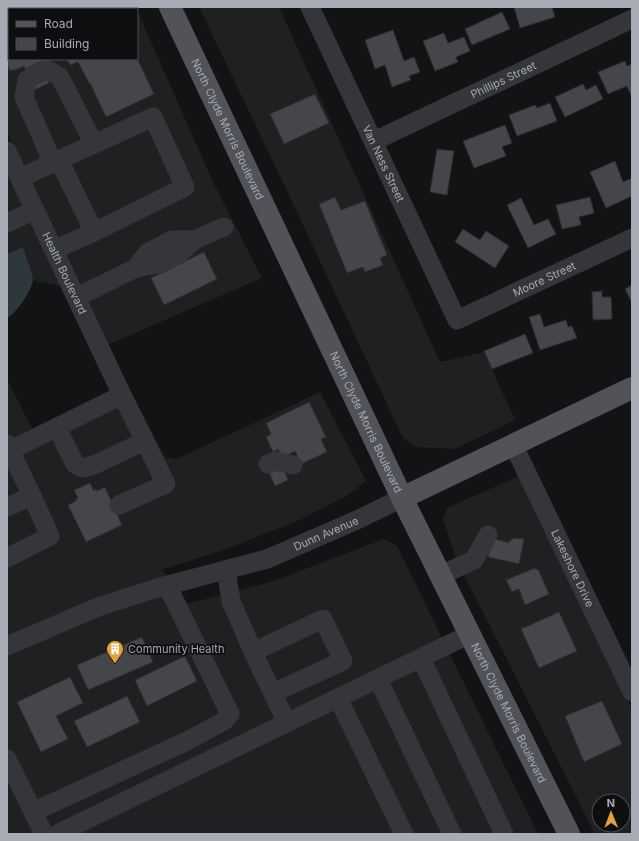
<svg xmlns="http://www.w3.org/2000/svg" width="639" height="841" font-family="Inter,sans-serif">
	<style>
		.built { fill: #1f2022; fill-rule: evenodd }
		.water { fill: #2e373c }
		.building { fill: #45464a; stroke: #2d2e31 }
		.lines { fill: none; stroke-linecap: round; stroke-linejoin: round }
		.minor { stroke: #353639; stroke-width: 19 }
		.major { stroke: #515358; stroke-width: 22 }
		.labels { text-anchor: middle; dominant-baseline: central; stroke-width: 3.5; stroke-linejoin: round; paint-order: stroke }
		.street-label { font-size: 11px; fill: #a6abb4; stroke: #0e0e10 }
		.poi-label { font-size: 11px; fill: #a6abb4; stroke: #0e0e10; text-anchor: start }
	</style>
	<rect width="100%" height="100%" fill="#131315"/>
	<g class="built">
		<polygon points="7,7 135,7 136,9 9,9 9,59 137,59 137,10 214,184 262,278 107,345 7,133"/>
		<polygon points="199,7 279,7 440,362 484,352 515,420 455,449 415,447 403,438 280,176"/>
		<polygon points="7,168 63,287 33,280 23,247 7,254"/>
		<polygon points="7,380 33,430 7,443"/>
		<polygon points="130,390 165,457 177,459 320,392 366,481 348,495 300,520 221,551 163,569 166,577 7,637 7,461 119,406 163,495 176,488 129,391"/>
		<path d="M519,476L632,709V834H595L457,561L443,520L447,508ZM599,801H623V825H599Z"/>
		<polygon points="384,539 397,546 538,834 9,834 7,829 7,655 100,615 173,593 179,606 271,582"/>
	</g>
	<path class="water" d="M23,247C25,254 33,274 33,280C32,290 16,314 7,318V254Z"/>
	<g class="building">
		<polygon points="15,7 113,7 114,9 10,9"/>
		<polygon points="514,7 552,7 555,17 520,28"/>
		<polygon points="9,10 9,59 47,59 25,69 24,66 15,70 15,69 10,71 7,64 7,11"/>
		<polygon points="502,12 510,29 472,45 465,29"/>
		<polygon points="393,30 404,61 414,57 420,72 409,76 411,80 392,87 385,65 375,69 365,40"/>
		<polygon points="444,33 448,43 464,37 470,51 456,57 458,62 435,71 423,41"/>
		<polygon points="137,58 154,94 106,117 90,83 89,83 78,62 70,65 67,59"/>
		<polygon points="625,61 627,66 632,64 632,98 627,86 608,94 598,72"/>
		<polygon points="39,62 49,83 34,90 25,69"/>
		<polygon points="583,84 586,90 596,85 603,99 565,117 555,97"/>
		<polygon points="315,94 329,123 284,144 270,114"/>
		<polygon points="550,103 557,121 517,136 509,115 535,105 537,108"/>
		<polygon points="505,125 512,143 502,147 506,156 474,168 463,141"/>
		<polygon points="437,149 454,151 447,195 430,192"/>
		<polygon points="615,161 623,182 632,178 632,196 606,208 590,172"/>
		<polygon points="335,197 341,210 365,201 387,255 380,258 383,265 365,272 363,267 347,273 319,204"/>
		<polygon points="590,197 594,213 579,217 581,225 562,229 556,205"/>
		<polygon points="521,198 534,225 548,219 556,234 528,248 507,205"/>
		<polygon points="463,229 480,240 486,231 509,246 495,268 455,242"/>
		<polygon points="204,252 217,279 164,305 151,278"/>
		<polygon points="632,285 632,303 625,289"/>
		<polygon points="602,291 602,297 611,297 612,319 593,320 592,292"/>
		<polygon points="540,314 544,327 566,320 568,327 572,326 577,338 540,350 529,317"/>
		<polygon points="525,334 533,353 492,369 484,351"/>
		<polygon points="309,402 326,437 321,439 327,452 301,464 295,451 282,458 278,449 273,452 266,437 271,434 266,423"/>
		<polygon points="282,466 288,480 275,486 269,472"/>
		<polygon points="90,483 94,491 96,489 97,491 105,487 122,525 86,542 68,505 76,501 76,499 78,498 74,490"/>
		<polygon points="492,538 509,543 509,541 515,538 524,539 519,564 488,557"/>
		<polygon points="535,568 536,570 538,569 549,594 525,605 519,589 512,592 506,580"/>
		<polygon points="559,612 577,651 539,668 521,629"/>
		<polygon points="142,637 153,662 88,690 77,665"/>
		<polygon points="185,656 197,681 147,706 135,680"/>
		<polygon points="70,677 83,703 56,716 68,739 41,752 17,702"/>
		<polygon points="127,696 140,722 87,747 74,721"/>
		<polygon points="602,701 622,744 584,762 565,716"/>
	</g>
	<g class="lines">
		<g class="minor">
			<path id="s1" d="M310,7L457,320L632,238"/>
			<path id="s2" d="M374,141L632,19"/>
			<path id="s3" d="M7,151L122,395L166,484L119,505"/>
			<polyline points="53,163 24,97 27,80 47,69 60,77 94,144"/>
			<polyline points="20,178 153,117 185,187 94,232 59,160"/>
			<polyline points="7,223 35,210"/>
			<polyline points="54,250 94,232"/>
			<polyline points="136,268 157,264 179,254 194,240"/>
			<polyline points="77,297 136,268 147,253 172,240 194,240 224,227"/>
			<polyline points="57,428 75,464 82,468 94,465 145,441"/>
			<polyline points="7,444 32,496 7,507"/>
			<path id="s4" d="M513,444L632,692"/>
			<polyline points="7,452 122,395"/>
			<polyline points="268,464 276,461 293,465"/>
			<polyline points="7,558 50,536 32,496"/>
			<polyline points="226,570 231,601 253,652 287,723"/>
			<polyline points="441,575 474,560 488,535"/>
			<path id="s5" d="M7,646L98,607L157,588L267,559L357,520L402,498"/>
			<polyline points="253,652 323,619 343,661 273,693"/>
			<polyline points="421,658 504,834"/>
			<polyline points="378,679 452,834"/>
			<polyline points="338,698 404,834"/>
			<polyline points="7,759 44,834"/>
			<polyline points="33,812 187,741 224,721 230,714 167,585"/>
			<polyline points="57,834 470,634"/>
		</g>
		<g class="major">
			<path id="s6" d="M170,7L402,498L569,834"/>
			<polyline points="402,498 632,388"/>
		</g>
	</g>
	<defs>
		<symbol id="building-pin" viewBox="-11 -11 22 30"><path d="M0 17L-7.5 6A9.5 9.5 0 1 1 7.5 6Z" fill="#e3a13d" stroke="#0e0e10"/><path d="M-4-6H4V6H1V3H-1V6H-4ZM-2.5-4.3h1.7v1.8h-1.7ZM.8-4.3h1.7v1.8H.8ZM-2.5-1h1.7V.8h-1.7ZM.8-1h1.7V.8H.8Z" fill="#fff"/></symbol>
	</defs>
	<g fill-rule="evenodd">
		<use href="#building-pin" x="105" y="639" width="20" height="27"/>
	</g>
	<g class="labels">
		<g class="street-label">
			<text stroke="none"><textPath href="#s2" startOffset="143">Phillips Street</textPath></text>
			<text stroke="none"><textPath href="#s6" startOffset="135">North Clyde Morris Boulevard</textPath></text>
			<text stroke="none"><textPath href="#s1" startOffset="173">Van Ness Street</textPath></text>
			<text stroke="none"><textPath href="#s3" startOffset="135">Health Boulevard</textPath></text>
			<text stroke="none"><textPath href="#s1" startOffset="442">Moore Street</textPath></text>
			<text stroke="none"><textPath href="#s6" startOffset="459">North Clyde Morris Boulevard</textPath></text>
			<text stroke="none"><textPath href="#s5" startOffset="339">Dunn Avenue</textPath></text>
			<text stroke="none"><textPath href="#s4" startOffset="138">Lakeshore Drive</textPath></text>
			<text stroke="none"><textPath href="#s6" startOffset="783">North Clyde Morris Boulevard</textPath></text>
		</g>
		<g class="poi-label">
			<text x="128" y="649">Community Health</text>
		</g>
	</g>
	<rect width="639" height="841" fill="none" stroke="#a6abb4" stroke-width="16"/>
	<rect x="8" y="8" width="130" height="52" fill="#0e0e10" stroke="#4b4d52"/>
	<rect x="16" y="21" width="20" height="6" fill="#515358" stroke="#4b4d52"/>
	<text x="44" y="28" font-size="12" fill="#a6abb4">Road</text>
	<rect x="16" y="38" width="20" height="12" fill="#45464a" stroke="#4b4d52"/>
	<text x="44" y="48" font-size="12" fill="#a6abb4">Building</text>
	<g transform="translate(611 813) rotate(359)"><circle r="19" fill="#0e0e10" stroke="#4b4d52"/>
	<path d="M0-3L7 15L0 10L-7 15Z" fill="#e3a13d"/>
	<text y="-6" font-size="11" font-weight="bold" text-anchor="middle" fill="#a6abb4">N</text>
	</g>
</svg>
